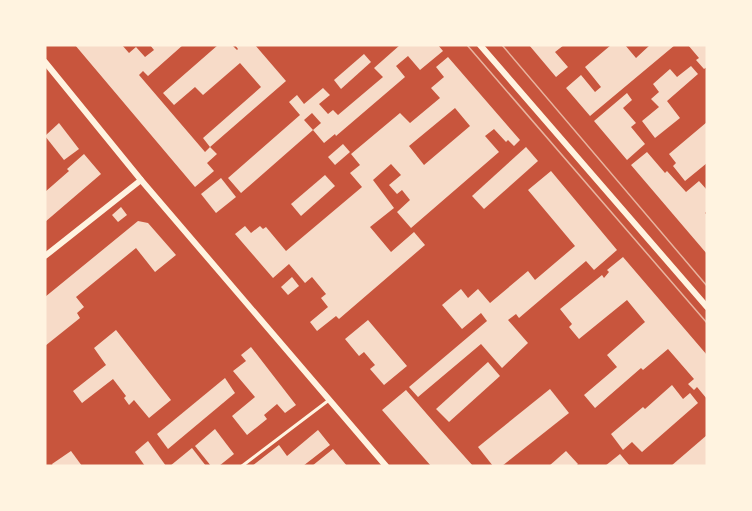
<svg xmlns="http://www.w3.org/2000/svg" width="752" height="511" font-family="Overpass,sans-serif">
	<style>
		.building { fill: #f7dbc8; fill-rule: evenodd }
		.lines { fill: none; stroke-linecap: round; stroke-linejoin: round }
		.service { stroke: #fff3e0; stroke-width: 3 }
		.minor { stroke: #fff3e0; stroke-width: 6 }
		.tram { stroke: #e9b49f; stroke-width: 1.5 }
	</style>
	<rect width="100%" height="100%" fill="#c8553d"/>
	<g class="building">
		<polygon points="75,45 122,45 129,53 136,47 145,57 154,50 150,45 183,45 148,76 143,71 139,75 205,152 210,147 217,154 207,163 214,171 195,187"/>
		<polygon points="218,45 232,45 237,50 238,49 235,45 255,45 286,81 210,147 203,138 261,87 240,63 203,95 195,87 174,105 163,93"/>
		<path d="M400,45H438L443,51L420,70L408,56L396,66L405,77L336,136L335,134L324,143L313,130L241,193L228,178L300,115L289,102L297,95L304,104L323,88L330,95L319,104L328,114L333,110L338,115L383,77L374,68ZM312,113L321,123L313,130L304,120Z"/>
		<polygon points="529,45 564,45 555,52 568,67 556,77"/>
		<polygon points="611,45 625,45 636,58 650,45 675,45 590,116 566,88 581,75 595,92 601,87 585,67"/>
		<polygon points="688,45 707,45 707,67 704,69 696,60 699,58"/>
		<polygon points="364,54 371,62 341,89 334,80"/>
		<path d="M448,57L520,140L514,146L508,140L506,142L494,129L485,136L499,152L411,228L397,212L410,200L402,190L397,194L389,185L401,175L391,164L373,180L394,208L370,227L391,252L414,232L425,245L339,319L336,316L317,331L310,322L328,307L321,298L326,294L312,277L305,283L289,264L273,278L235,234L245,226L251,233L260,226L263,229L266,227L286,251L362,187L350,173L360,165L351,154L400,113L410,123L440,98L431,88L444,77L436,67ZM455,108L470,126L424,165L409,146Z"/>
		<polygon points="691,66 698,74 667,101 680,118 655,138 642,121 659,107 651,99 659,92 653,84 670,69 677,77"/>
		<polygon points="627,93 632,100 623,108 636,123 631,127 645,144 627,160 594,121"/>
		<polygon points="707,122 707,163 685,181 673,166 676,163 669,154"/>
		<polygon points="59,123 79,149 64,160 45,136"/>
		<polygon points="343,144 350,152 335,165 328,157"/>
		<polygon points="526,147 538,161 484,209 472,196"/>
		<polygon points="647,152 665,173 667,171 686,192 699,181 707,190 707,211 705,213 707,215 707,254 631,165"/>
		<polygon points="84,154 101,174 45,222 45,192 69,171 67,169"/>
		<polygon points="551,171 617,250 594,270 586,261 519,318 516,314 508,320 528,343 502,368 481,344 418,397 409,387 487,321 481,313 462,329 442,305 461,289 468,298 478,289 490,303 528,271 535,280 575,246 528,190"/>
		<polygon points="325,175 335,186 301,216 291,204"/>
		<polygon points="221,178 236,197 216,213 201,194"/>
		<polygon points="121,207 127,215 118,222 112,215"/>
		<polygon points="138,221 148,223 176,255 155,272 136,248 76,297 84,307 77,313 80,318 45,346 45,297"/>
		<polygon points="623,257 707,355 707,399 697,387 694,390 688,384 694,379 668,349 643,370 641,368 595,408 584,395 617,367 607,355 645,322 627,300 579,339 569,327 572,324 560,309 602,275 604,278 609,272 607,270"/>
		<polygon points="292,277 299,286 288,295 281,287"/>
		<polygon points="368,320 407,366 384,385 370,369 375,365 364,352 359,356 345,339"/>
		<polygon points="116,330 171,400 149,418 134,400 129,405 124,398 126,396 113,379 82,403 73,391 106,365 94,348"/>
		<polygon points="251,347 296,405 285,413 277,404 264,415 267,419 247,435 232,416 255,397 233,371 246,361 241,355"/>
		<polygon points="488,362 500,376 449,422 436,409"/>
		<polygon points="225,378 235,393 168,449 157,434"/>
		<polygon points="672,385 683,399 690,393 698,403 642,452 632,442 623,450 611,434 643,407 645,409"/>
		<polygon points="550,389 569,413 502,466 493,466 478,447"/>
		<polygon points="406,390 439,428 473,466 431,466 416,449 382,410"/>
		<polygon points="215,429 234,454 219,466 211,466 195,446"/>
		<polygon points="318,430 330,445 303,466 252,466 279,445 287,456"/>
		<polygon points="707,435 707,466 671,466"/>
		<polygon points="148,441 166,466 145,466 135,452"/>
		<polygon points="192,448 206,466 170,466"/>
		<polygon points="333,449 347,466 312,466"/>
		<polygon points="71,451 82,466 53,466 52,464"/>
		<polygon points="566,451 578,464 576,466 549,466"/>
		<polygon points="620,454 630,466 605,466"/>
	</g>
	<g class="lines">
		<polyline class="service" points="242,466 329,400"/>
		<g class="minor">
			<polyline points="480,45 707,307"/>
			<polyline points="45,62 141,180 386,466"/>
			<polyline points="45,256 141,180"/>
		</g>
		<g class="tram">
			<polyline points="467,45 707,323"/>
			<polyline points="502,45 707,286"/>
		</g>
	</g>
	<rect width="752" height="511" fill="none" stroke="#fff3e0" stroke-width="93"/>
</svg>
